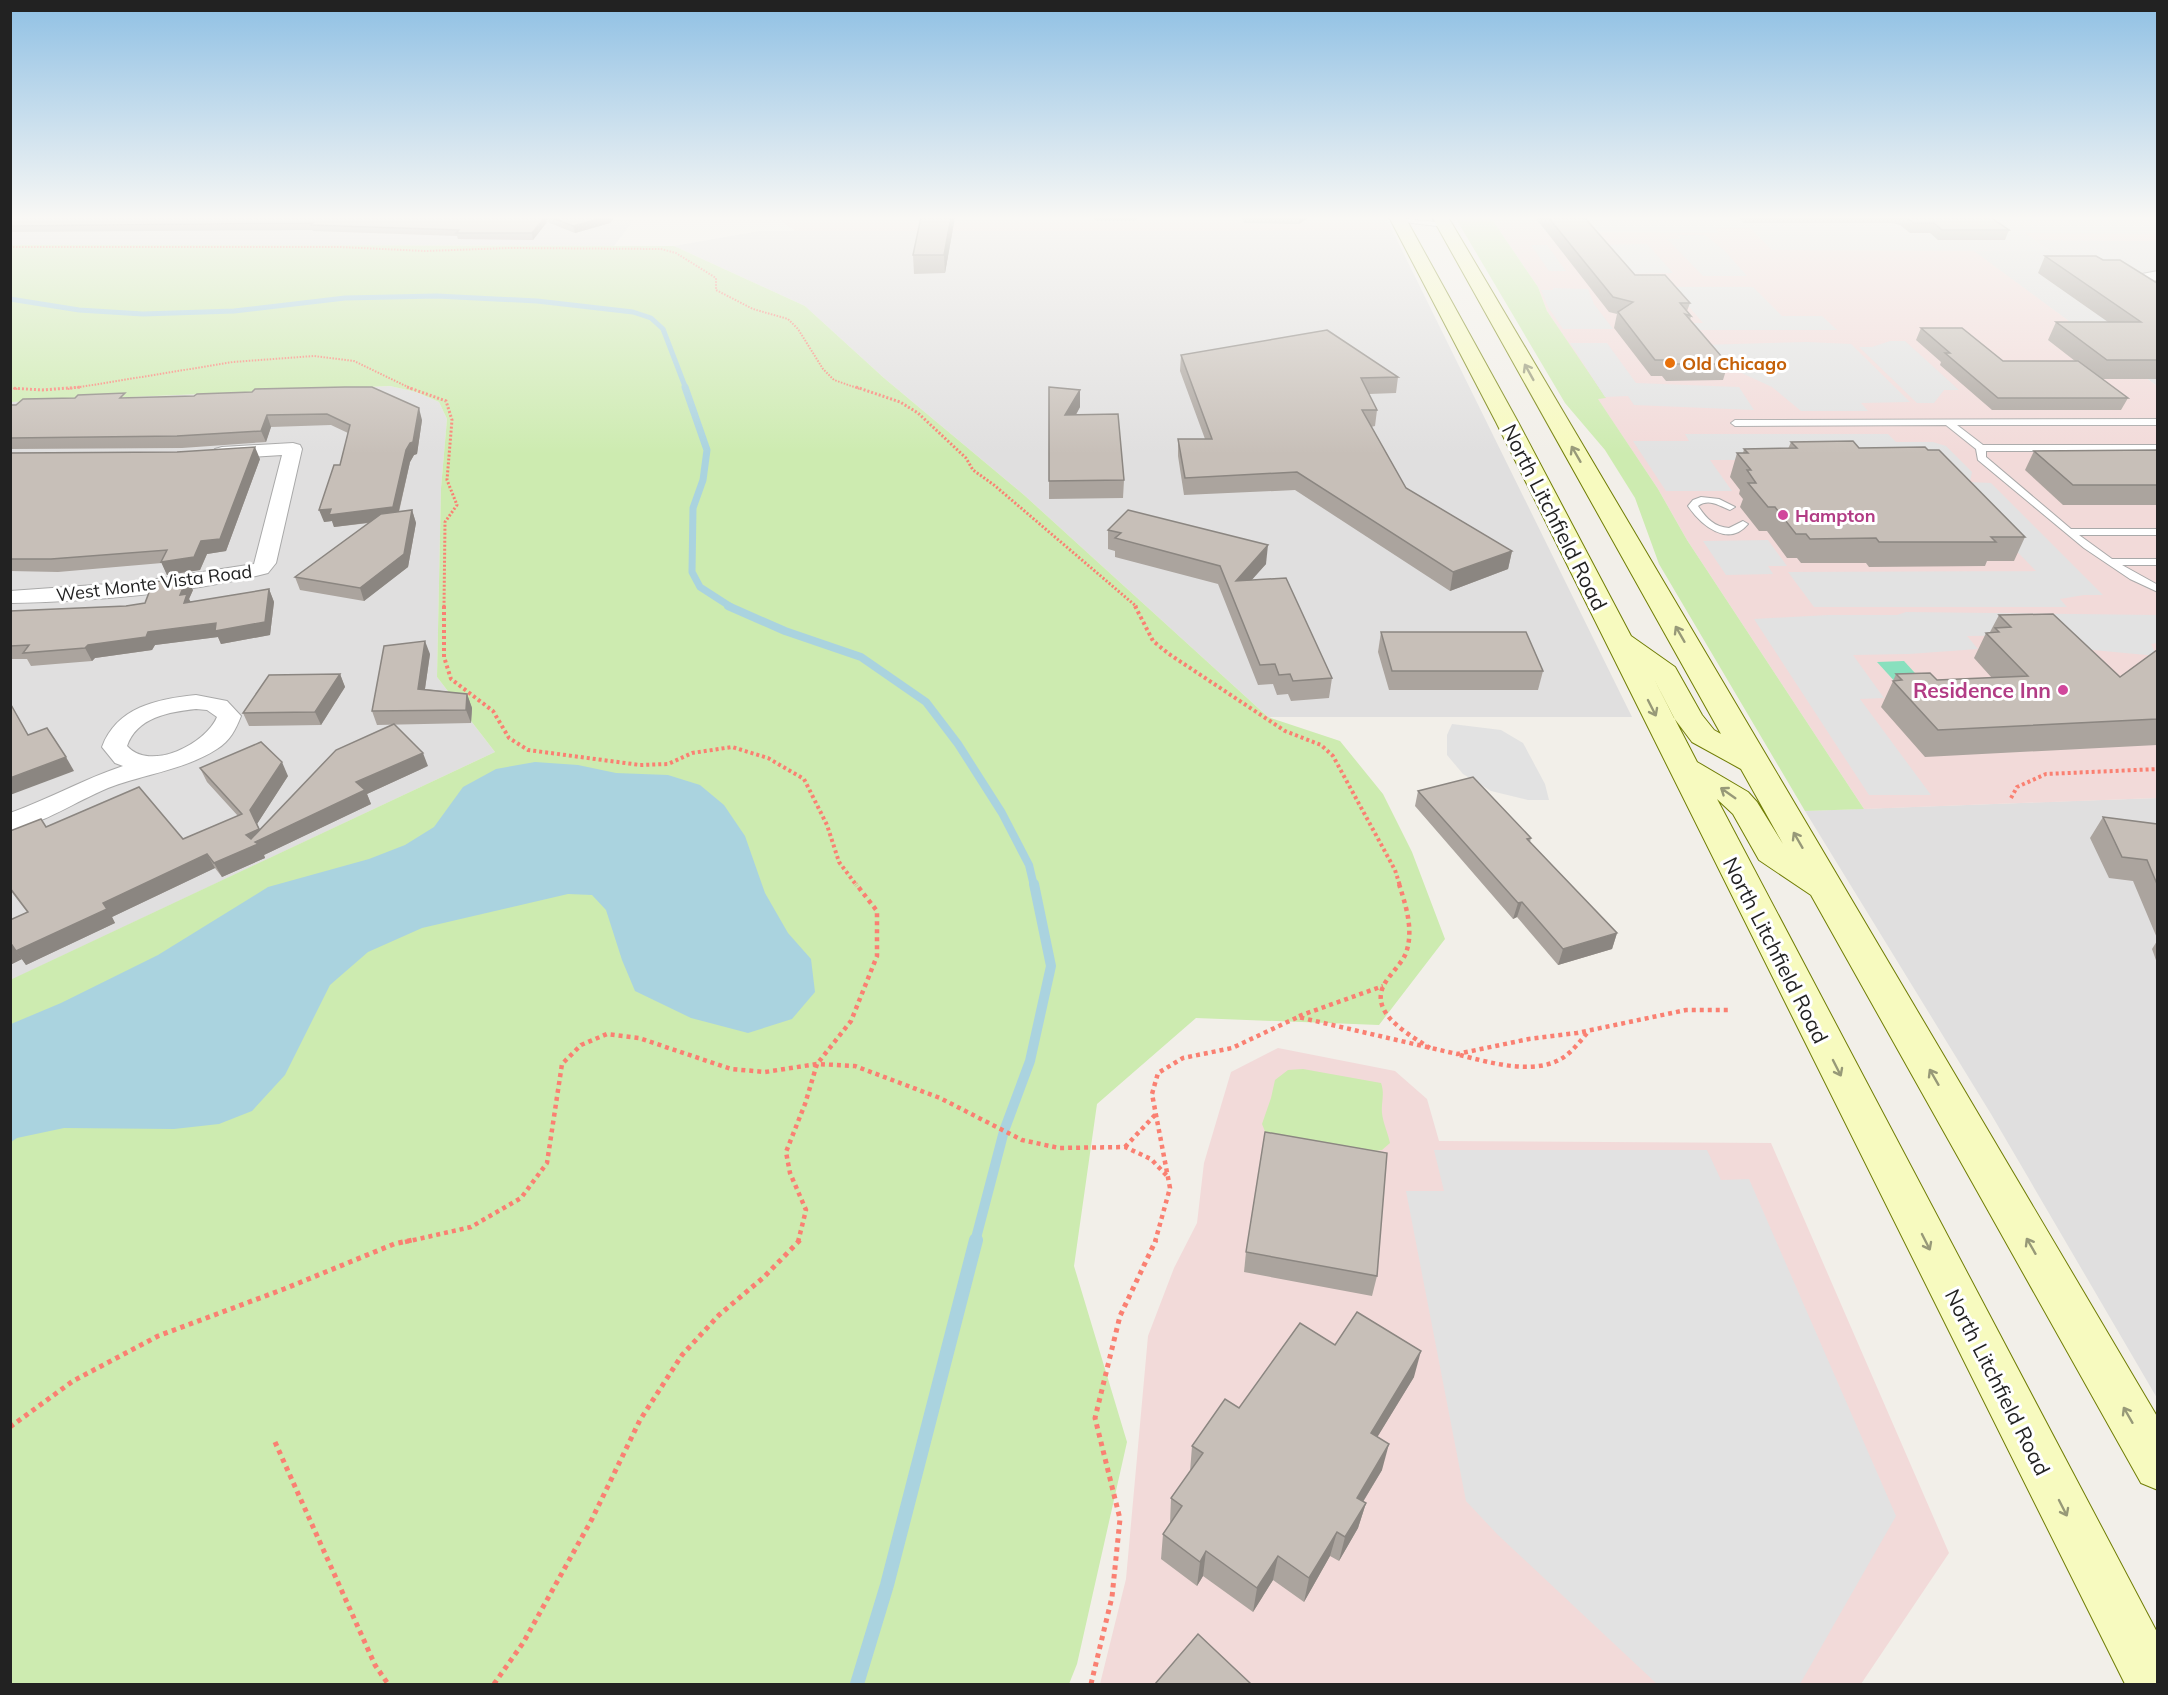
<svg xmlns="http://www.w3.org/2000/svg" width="2168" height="1695" font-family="Mulish,sans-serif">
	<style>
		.residential { fill: #e0dfdf }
		.commercial { fill: #f2dad9 }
		.grass { fill: #cdebb0 }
		.pitch { fill: #88e0be }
		.parking { fill: #e2e2e2 }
		.water { fill: #aad3df }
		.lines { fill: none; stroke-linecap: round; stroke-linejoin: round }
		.stream-far4 { stroke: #aad3df; stroke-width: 5 }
		.stream-far3 { stroke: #aad3df; stroke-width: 7 }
		.stream-far2 { stroke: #aad3df; stroke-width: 8 }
		.stream-far1 { stroke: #aad3df; stroke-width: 10 }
		.stream { stroke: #aad3df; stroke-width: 14 }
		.lane-casing { stroke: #a9a9a9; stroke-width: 2 }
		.street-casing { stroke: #a9a9a9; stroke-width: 2 }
		.secondary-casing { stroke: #707d05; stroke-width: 2 }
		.path-far4 { stroke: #fa8072; stroke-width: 2; stroke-dasharray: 1.5 1.5; stroke-linecap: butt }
		.path-far3 { stroke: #fa8072; stroke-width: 3; stroke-dasharray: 2 2; stroke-linecap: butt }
		.path-far2 { stroke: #fa8072; stroke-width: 4; stroke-dasharray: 3 3; stroke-linecap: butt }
		.path-far1 { stroke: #fa8072; stroke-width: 4.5; stroke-dasharray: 4 4; stroke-linecap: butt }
		.path { stroke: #fa8072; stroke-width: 5; stroke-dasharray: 4.5 4.5; stroke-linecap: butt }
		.lane { fill: #fff; fill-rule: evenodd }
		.street { fill: #fff; fill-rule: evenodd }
		.secondary { fill: #f7fabf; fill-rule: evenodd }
		.wall { fill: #aba49e }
		.shaded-wall { fill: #8b8681 }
		.building { fill: #c7bfb8; stroke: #8b8681; stroke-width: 1.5 }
		.oneway { stroke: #979978 }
		.food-dot { fill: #e8710a; stroke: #fff; stroke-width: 2 }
		.hotel-dot { fill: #d1479c; stroke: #fff; stroke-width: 2 }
		.labels { text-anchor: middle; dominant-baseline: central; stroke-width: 6; stroke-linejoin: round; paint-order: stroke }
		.far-food-label { font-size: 18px; font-weight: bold; fill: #c56008; stroke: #fff; text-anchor: start }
		.far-hotel-label { font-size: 18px; font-weight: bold; fill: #b23c85; stroke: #fff; text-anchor: start }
		.far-street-label { font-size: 18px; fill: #222; stroke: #fff }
		.street-label { font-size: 21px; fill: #222; stroke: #fff }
		.hotel-label { font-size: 21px; font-weight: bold; fill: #b23c85; stroke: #fff; text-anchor: end }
	</style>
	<rect width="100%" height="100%" fill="#f2efe9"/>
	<g class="residential">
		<polygon points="11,217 636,217 614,246 11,245"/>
		<polygon points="1392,230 1632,717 1268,717 1024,495 884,378 805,306 674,246 760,231"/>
		<polygon points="2035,240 2157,241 2157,386 1973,251 2049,250"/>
		<polygon points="390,386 416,392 439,402 447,419 441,488 437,677 495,752 11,980 10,402"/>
		<polygon points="2157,798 2157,1398 1991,1114 1805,811"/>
	</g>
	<g class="commercial">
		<polygon points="777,217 1385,217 1392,230 795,231"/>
		<polygon points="1498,217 2157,217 2157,241 2036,240 2050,251 1974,251 2157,386 2157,798 1864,809 1687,540 1658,489 1597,398 1605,398 1547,311 1538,287 1491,218"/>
		<polygon points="1278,1048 1395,1071 1427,1099 1439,1141 1771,1143 1949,1553 1861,1684 1100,1684 1126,1579 1148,1336 1174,1268 1197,1223 1204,1163 1231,1072"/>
	</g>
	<g class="grass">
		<polygon points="1455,217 1499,218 1491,218 1538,287 1547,311 1606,398 1598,399 1658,489 1687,540 1864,809 1805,811 1659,564 1635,498 1605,450 1565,403"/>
		<polygon points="11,245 674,246 805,306 884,378 1024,495 1268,717 1340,741 1383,794 1412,852 1445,939 1379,1025 1196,1018 1097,1104 1074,1266 1127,1442 1077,1664 1069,1684 11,1684 10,980 495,752 437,677 441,488 447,419 439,402 416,392 390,386 11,402"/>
		<path d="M1303,1069L1381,1083C1385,1094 1381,1102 1382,1113C1383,1123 1388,1133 1390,1143L1382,1150L1374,1151L1266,1134L1262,1124L1271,1098L1275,1080L1288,1070Z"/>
	</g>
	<polygon class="pitch" points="1904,661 1935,695 1908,696 1877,662"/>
	<g class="parking">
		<polygon points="1667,217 2157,217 2158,234 2025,233 2050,251 1772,250 1750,228 1716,228 1719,233 1546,232 1535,218"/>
		<polygon points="1677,235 1705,235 1724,250 1747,276 1703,276 1667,239 1681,239"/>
		<polygon points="1647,244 1673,273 1624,274 1601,245"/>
		<polygon points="1531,245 1547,245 1566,271 1549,271"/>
		<polygon points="1672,287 1753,287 1782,316 1822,316 1837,330 1692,330 1686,323 1703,323"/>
		<polygon points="1553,288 1588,289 1594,304 1613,329 1563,329 1548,307 1541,290 1553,290"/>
		<polygon points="1890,341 1905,341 1959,390 1944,390 1934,403 1917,403 1859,347 1872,347"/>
		<polygon points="1807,342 1851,344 1910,402 1861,403 1868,411 1801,411 1772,387 1735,370 1719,370 1699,345"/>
		<polygon points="1570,343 1607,343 1636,383 1739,387 1754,410 1634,405 1628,396 1605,397"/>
		<polygon points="1685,434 1888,434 1896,442 1933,442 1946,446 1972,472 1970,482 1991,483 2103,595 2084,595 2060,599 2067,607 1814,607 1788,572 2036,571 1995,529 1909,459 1710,460 1732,491 1666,491 1633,441 1689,441"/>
		<polygon points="1768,540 1787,566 1768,566 1773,574 1726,575 1703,541"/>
		<polygon points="1906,612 2157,615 2157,643 2151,644 2157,656 2061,647 2053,635 1967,636 1978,649 1909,654 1853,655 1884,698 1860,699 1931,795 1869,795 1754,619 1828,615 1897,615"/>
		<polygon points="1452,724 1501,730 1523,743 1545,784 1549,800 1528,800 1491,791 1463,774 1447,755 1447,735"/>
		<polygon points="1434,1150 1707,1150 1721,1180 1749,1179 1896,1516 1800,1684 1657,1684 1497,1534 1466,1501 1406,1191 1444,1191"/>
	</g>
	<polygon class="water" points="535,762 578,765 616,773 668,775 700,785 724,805 745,836 765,893 788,933 811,959 815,992 792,1019 748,1033 691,1018 635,991 622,960 606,910 592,895 568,894 422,928 368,952 330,985 285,1075 252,1111 219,1124 174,1129 64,1128 17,1138 11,1142 11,1024 61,1003 158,955 268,887 369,859 405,845 434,827 463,787 496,769"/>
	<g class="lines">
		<polyline class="stream-far4" points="10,299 79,310 143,314 234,311 345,298 437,296 537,301 633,312 651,318 663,329 686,389"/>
		<polyline class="stream-far3" points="685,387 707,450 703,480 693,508 692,572 700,587 731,607"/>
		<polyline class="stream-far2" points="728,606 785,631 861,657 926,702 958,744 1002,813 1029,865 1034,886"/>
		<polyline class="stream-far1" points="975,1242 1004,1131 1030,1061 1051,966 1034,884"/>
		<polyline class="stream" points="857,1684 887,1585 976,1240"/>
		<defs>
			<g id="lane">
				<polygon points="1398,218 1445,223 1448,225 1445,227 1396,221"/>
				<polygon points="2158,419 2158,425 1957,425 1983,445 2158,445 2158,451 1986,451 1986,457 2071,529 2158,529 2158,535 2079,535 2112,559 2158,559 2158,565 2122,565 2158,585 2158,592 2130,579 2084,548 1978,460 1976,449 1946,425 1735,426 1731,423 1735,420"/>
				<path d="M1701,497L1719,499L1735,507L1730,510C1719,506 1709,498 1698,506C1706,518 1714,527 1729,528L1743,521L1748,524C1728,548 1701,525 1688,506L1693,500Z"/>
			</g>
			<g id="street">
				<polygon points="2158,271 2158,279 2154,281 2158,283 2158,294 2139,283 2142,274"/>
				<path d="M293,443L300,445L302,449L276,563L268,573C185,594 96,601 10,603V591L137,582L254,564L282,455L222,459L215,457L213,453L215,449L222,447Z"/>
				<path d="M196,695L227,701L241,716C236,729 230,741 217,749C185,770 144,774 108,788C75,802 46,822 10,831V813C49,799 84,779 123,766L115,763L102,747C117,707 157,699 196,695ZM196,709L207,710L217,717C206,744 150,772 127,746C137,717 169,712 196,709Z"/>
			</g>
			<path id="secondary" d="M1389,217H1405L1518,422L1631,636L1675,667L1702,715L1714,730L1721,734L1432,217H1448L2158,1418V1490L2141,1483L1811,895L1759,860L1733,814L1717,799L2158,1634V1684H2125L1496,422ZM1653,677L1674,718L1692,742L1741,769L1783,844L1757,802L1748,792L1697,762Z"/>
		</defs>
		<use href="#lane" class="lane-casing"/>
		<use href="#street" class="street-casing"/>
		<use href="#secondary" class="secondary-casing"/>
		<g class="path-far4">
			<polyline points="10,247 340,247 425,251 509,248 661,249 676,253 716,278 716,290 753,309 788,319 798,329 823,369 834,380 860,389"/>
			<polyline points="10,388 18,389"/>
			<polyline points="68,389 233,362 314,356 354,361 412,389"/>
		</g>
		<g class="path-far3">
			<polyline points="407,387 446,401 452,420 447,480 457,505 445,522 444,607"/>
			<polyline points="856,387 900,402 918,413 966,458 973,470 994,485 1137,607"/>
			<polyline points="10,388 42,390 82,387"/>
		</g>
		<g class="path-far2">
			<polyline points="444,606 444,657 451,679 493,711 509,738 528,750 640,765 668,764 692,753 732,747 768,758 804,779 827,825 839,862 857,886"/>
			<polyline points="1135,606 1153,641 1169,654 1285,731 1321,745 1333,756 1395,870 1400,886"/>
			<polyline points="2011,798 2017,787 2046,774 2158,769"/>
		</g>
		<g class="path-far1">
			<path d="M1399,884C1406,906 1414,930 1406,953C1402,963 1391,973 1385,983C1367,1013 1410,1035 1430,1048"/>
			<polyline points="1299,1016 1383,986"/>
			<path d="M1460,1055C1491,1063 1542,1078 1569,1053C1576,1047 1582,1039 1588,1032"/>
			<polyline points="1125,1147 1155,1115"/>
			<polyline points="405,1242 471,1227 521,1198 547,1163 562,1064 581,1045 607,1034 639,1038 731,1069 765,1072 817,1064 851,1021 877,956 877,911 856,884"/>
			<polyline points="798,1242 806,1210 790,1173 786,1152 805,1104 817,1064 855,1066 940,1098 1022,1140 1059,1148 1125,1147 1151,1159 1168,1177"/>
			<polyline points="1155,1242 1170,1188 1152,1094 1158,1073 1183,1058 1232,1048 1298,1017 1457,1054 1529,1039 1577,1033 1686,1010 1731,1010"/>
		</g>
		<g class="path">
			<polyline points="10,1427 73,1381 158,1336 284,1289 394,1244 412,1240"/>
			<polyline points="275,1442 375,1665 388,1684"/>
			<polyline points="494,1684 523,1643 592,1519 640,1420 682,1355 719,1315 764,1277 800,1240"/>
			<polyline points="1091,1684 1112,1597 1120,1519 1095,1418 1120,1316 1156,1240"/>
		</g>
		<use href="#lane" class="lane"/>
		<use href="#street" class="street"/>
		<use href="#secondary" class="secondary"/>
	</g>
	<g class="wall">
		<polygon points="10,217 615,217 610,223 575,233 547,222 533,240 458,239 457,236 313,231 312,230 10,232"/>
		<polygon points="955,217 945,273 914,274 913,255"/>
		<polygon points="1094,217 1137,217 1137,221 1095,221"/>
		<polygon points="1242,217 1309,217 1299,224 1244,223"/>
		<polygon points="1532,217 1659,217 1584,217 1635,275 1690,303 1687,311 1691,316 1690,320 1728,364 1723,380 1666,381 1662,376 1651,376 1614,328 1617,314 1609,312 1535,217"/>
		<polygon points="1738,217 1990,217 2009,230 2005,240 1938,240 1930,233 1910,233 1900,225 1892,223 1744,223"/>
		<polygon points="2045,256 2103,260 2157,283 2157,379 2102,379 2128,398 2121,410 1992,410 1940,365 1941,362 1916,340 1921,328 2003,361 2075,361 2048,340 2056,322 2108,322 2038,273"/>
		<polygon points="1181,355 1398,377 1396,393 1369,394 1377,410 1375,426 1371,427 1406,488 1512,551 1508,569 1450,591 1295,490 1184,495 1178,456 1178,439 1205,439 1180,371"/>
		<polygon points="1049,387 1080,407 1076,415 1124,480 1123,498 1049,499"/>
		<polygon points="127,398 422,420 417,454 414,455 410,462 399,512 412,510 416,523 408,567 364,601 300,590 295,577 369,523 334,527 332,521 324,522 340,465 348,433 331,425 271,427 266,442 182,448 10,449 10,405"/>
		<polygon points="1791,442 1859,448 2025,537 2014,561 1987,561 1985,566 1869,567 1866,563 1801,563 1797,558 1787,558 1767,531 1759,531 1740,507 1743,499 1739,494 1740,490 1730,477 1737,453 1743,453 1744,449 1788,449"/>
		<polygon points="2157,450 2157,505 2063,505 2025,470 2034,451"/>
		<polygon points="10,453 260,459 226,551 207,554 200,570 167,575 162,563 58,572 10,571"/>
		<polygon points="1108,530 1266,564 1251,580 1332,678 1329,698 1291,701 1288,694 1277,695 1273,684 1258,685 1218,584 1115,557 1115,551 1108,549"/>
		<polygon points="269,589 274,602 270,635 221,644 218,637 155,645 152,650 95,658 92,661 31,666 27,659 10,659 10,611 126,606 145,603 193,590 189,599 191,602"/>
		<polygon points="1999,615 2120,677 2157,650 2157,745 1925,757 1881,707 1893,681 1896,674 1937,680 1992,678 1974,658 1986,633 1990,632"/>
		<polygon points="1381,632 1543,671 1538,690 1389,690 1378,652"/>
		<polygon points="430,654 425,689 467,694 472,708 471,723 377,725 372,711"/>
		<polygon points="340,674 345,687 321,725 249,726 243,713"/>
		<polygon points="428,766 367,794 371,804 264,855 265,858 222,877 215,868 112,917 115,923 26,965 22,959 10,965 10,920 27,912 10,890 10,831 46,827 183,839 238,816 207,782 200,768 288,776 257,824 260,830"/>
		<polygon points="1418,791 1531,838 1530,842 1617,933 1612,949 1558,965 1517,917 1513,919 1415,806"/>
		<polygon points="2103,817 2157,824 2157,938 2133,881 2109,878 2090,838"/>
		<polygon points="2157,941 2157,963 2152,949"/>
		<polygon points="1246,1252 1377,1276 1372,1296 1244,1272"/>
		<polygon points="1335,1345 1414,1377 1377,1437 1382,1470 1363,1502 1366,1503 1358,1528 1339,1561 1330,1556 1304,1602 1273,1580 1253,1612 1203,1576 1197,1586 1161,1559 1163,1534 1170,1524 1171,1498 1190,1472 1192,1446 1239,1408"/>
	</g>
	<g class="shaded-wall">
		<polygon points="545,217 546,217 547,222 533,240 532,233"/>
		<polygon points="606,217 615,217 610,223 575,233 573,226"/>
		<polygon points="951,217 955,217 945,273 944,255"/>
		<polygon points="1300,217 1309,217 1299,224"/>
		<polygon points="1080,390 1080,407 1066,432 1065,415"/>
		<polygon points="419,408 422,420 417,454 414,455 410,462 397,519 334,527 332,521 324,522 319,510 406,450"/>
		<polygon points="267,415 271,427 266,442 261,431"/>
		<polygon points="255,447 260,459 226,551 207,554 200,570 167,575 161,562 201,541"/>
		<polygon points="412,510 416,523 408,567 364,601 360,588"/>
		<polygon points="1268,545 1266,564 1234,600 1236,581"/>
		<polygon points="1512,551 1508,569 1450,591 1453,572"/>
		<polygon points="187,578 193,590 189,599 193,607 190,616 180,595"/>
		<polygon points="269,589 274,602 270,635 221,644 218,637 155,645 152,650 95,658 92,661 85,648 88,645 148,632"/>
		<polygon points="425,641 430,654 423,702 418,689"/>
		<polygon points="340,674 345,687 321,725 315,712"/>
		<polygon points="467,694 472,708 471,723 466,710"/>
		<polygon points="423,753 428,766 367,794 371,804 264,855 265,858 222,877 214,863 246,835 250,810 282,762 288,776 257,824 263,838 356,782"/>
		<polygon points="66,757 74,771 10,795 10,778"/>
		<polygon points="207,854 215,868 112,917 115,923 26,965 16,951 103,903"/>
		<polygon points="1522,902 1517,917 1513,919 1518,903"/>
		<polygon points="1617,933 1612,949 1558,965 1563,949"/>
		<polygon points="12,945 22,959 10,965 10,946"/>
		<polygon points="1421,1351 1414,1377 1364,1459 1371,1433"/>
		<polygon points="1389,1444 1382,1470 1350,1523 1357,1498"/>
		<polygon points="1366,1503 1358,1528 1339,1561 1345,1537"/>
		<polygon points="1337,1532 1330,1556 1304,1602 1309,1578"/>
		<polygon points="1206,1551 1203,1576 1197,1586 1200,1562"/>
		<polygon points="1278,1556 1273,1580 1253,1612 1257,1588"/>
	</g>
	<g class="building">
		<polygon points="10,217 545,217 532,233 456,233 459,230 311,225 313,223 10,226"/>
		<polygon points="550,217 606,217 573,226"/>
		<polygon points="921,217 951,217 944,255 913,255"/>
		<polygon points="1244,217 1300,217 1299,218"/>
		<polygon points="1548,217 1584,217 1635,275 1665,275 1690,303 1680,303 1691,316 1685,314 1728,364 1670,364 1666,360 1655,360 1618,312 1633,302 1613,297"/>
		<polygon points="1906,217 1990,217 2009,230 1942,230 1934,223 1914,223"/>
		<polygon points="2045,256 2096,256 2103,260 2120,260 2157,283 2157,360 2107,360 2056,322 2141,322"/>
		<polygon points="1921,328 1962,328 2003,361 2078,361 2128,398 1998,398 1945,353 1950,353"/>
		<polygon points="1327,330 1398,377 1361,378 1377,410 1362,410 1406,488 1512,551 1453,572 1297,472 1185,478 1178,439 1212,439 1181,355"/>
		<polygon points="345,387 372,387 419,408 413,442 410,443 406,450 393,507 329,515 331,509 319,510 334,465 340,465 350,425 327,414 267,415 261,431 177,436 10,438 10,405 16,405 23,399 75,398 78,395 125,393 120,398 194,396 197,394 252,392 255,389"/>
		<polygon points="1049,387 1080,390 1065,415 1118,414 1124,480 1049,481"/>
		<polygon points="1853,441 1859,448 1925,447 1928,450 1939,450 2025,537 1991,537 1996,542 1879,542 1876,538 1810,539 1806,534 1796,534 1775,507 1768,507 1748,483 1756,483 1747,470 1751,470 1737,453 1748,453 1744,449 1797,448 1791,442"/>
		<polygon points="255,447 220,539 201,541 194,557 161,562 167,550 51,559 10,559 10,453 177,452"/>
		<polygon points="2157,450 2157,485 2073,485 2034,451"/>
		<polygon points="412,510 404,554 360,588 295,577 381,514"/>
		<polygon points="1128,510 1268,545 1236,581 1286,578 1332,678 1293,681 1290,674 1279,675 1275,664 1260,665 1220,566 1115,538 1121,533 1108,530"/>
		<polygon points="187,578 180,595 187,594 184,603 269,589 265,622 215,631 216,623 148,632 146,637 88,645 85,648 23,653 29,645 10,646 10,611 126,606 145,603 153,582"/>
		<polygon points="2053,614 2120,677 2157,650 2157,719 1938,730 1893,681 1902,680 1896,674 1930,673 1937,680 2028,676 1986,633 1999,632 1995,628 2011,627 1999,615"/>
		<polygon points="1381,632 1526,632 1543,671 1392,671"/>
		<polygon points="425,641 418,689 467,694 466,710 372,711 384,646"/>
		<polygon points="340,674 315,712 243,713 269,675"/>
		<polygon points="10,703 28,735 47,728 66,757 10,778"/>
		<polygon points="394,724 423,753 356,782 365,790 255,842 258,844 214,863 207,854 103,903 107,909 16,951 12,945 10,946 10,920 28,912 10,888 10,831 41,819 46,827 139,787 183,839 242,814 200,768 261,742 282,762 250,810 259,829 246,835 251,839 336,750"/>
		<polygon points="1473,777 1531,838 1527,839 1617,933 1563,949 1522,902 1518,903 1418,791"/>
		<polygon points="2103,817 2157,824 2157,884 2147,860 2122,857"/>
		<polygon points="1265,1132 1387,1153 1377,1276 1246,1252"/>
		<polygon points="1357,1312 1421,1351 1371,1433 1389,1444 1357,1498 1366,1503 1345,1537 1337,1532 1309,1578 1278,1556 1257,1588 1206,1551 1200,1562 1163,1534 1182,1506 1171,1498 1203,1453 1192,1446 1225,1399 1239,1408 1300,1323 1335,1345"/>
		<polygon points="1198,1634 1251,1684 1155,1684"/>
	</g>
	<defs><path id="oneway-shaft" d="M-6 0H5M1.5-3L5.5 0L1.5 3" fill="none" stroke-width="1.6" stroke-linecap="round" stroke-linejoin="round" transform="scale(1.5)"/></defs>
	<g class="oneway">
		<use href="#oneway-shaft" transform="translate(1529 372) rotate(-119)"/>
		<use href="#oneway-shaft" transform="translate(1576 454) rotate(-120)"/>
		<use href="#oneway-shaft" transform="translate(1680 634) rotate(-120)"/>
		<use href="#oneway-shaft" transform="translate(1652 708) rotate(63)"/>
		<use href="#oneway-shaft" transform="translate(1728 793) rotate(-145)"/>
		<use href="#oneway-shaft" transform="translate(1798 840) rotate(-120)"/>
		<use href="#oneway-shaft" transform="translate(1837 1068) rotate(63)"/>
		<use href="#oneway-shaft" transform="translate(1934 1077) rotate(-120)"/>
		<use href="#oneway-shaft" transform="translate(1926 1242) rotate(63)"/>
		<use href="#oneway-shaft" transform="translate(2031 1246) rotate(-120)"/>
		<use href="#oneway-shaft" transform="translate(2128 1415) rotate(-120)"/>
		<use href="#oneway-shaft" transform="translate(2063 1508) rotate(63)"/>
	</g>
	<linearGradient id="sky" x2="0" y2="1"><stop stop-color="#8fc0e4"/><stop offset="0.48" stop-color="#f9f8f5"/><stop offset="1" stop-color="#f9f8f5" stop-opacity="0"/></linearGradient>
	<rect width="2168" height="454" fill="url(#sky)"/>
	<circle class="food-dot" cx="1670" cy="363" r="6"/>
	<g class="hotel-dot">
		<circle cx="1783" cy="515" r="6"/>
		<circle cx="2063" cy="690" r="6"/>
	</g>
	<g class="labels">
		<g class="far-food-label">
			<text x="1682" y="363">Old Chicago</text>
		</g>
		<g class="far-hotel-label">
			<text x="1795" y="515">Hampton</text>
		</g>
		<g class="far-street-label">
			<text transform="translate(154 583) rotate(-7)">West Monte Vista Road</text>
		</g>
		<g class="street-label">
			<text transform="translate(1555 517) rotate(63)">North Litchfield Road</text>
			<text transform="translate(1776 950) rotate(63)">North Litchfield Road</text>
			<text transform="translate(1998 1382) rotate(63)">North Litchfield Road</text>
		</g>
		<g class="hotel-label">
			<text x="2051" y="690">Residence Inn</text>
		</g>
	</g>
	<rect width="2168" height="1695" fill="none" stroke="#222222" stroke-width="24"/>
</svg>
